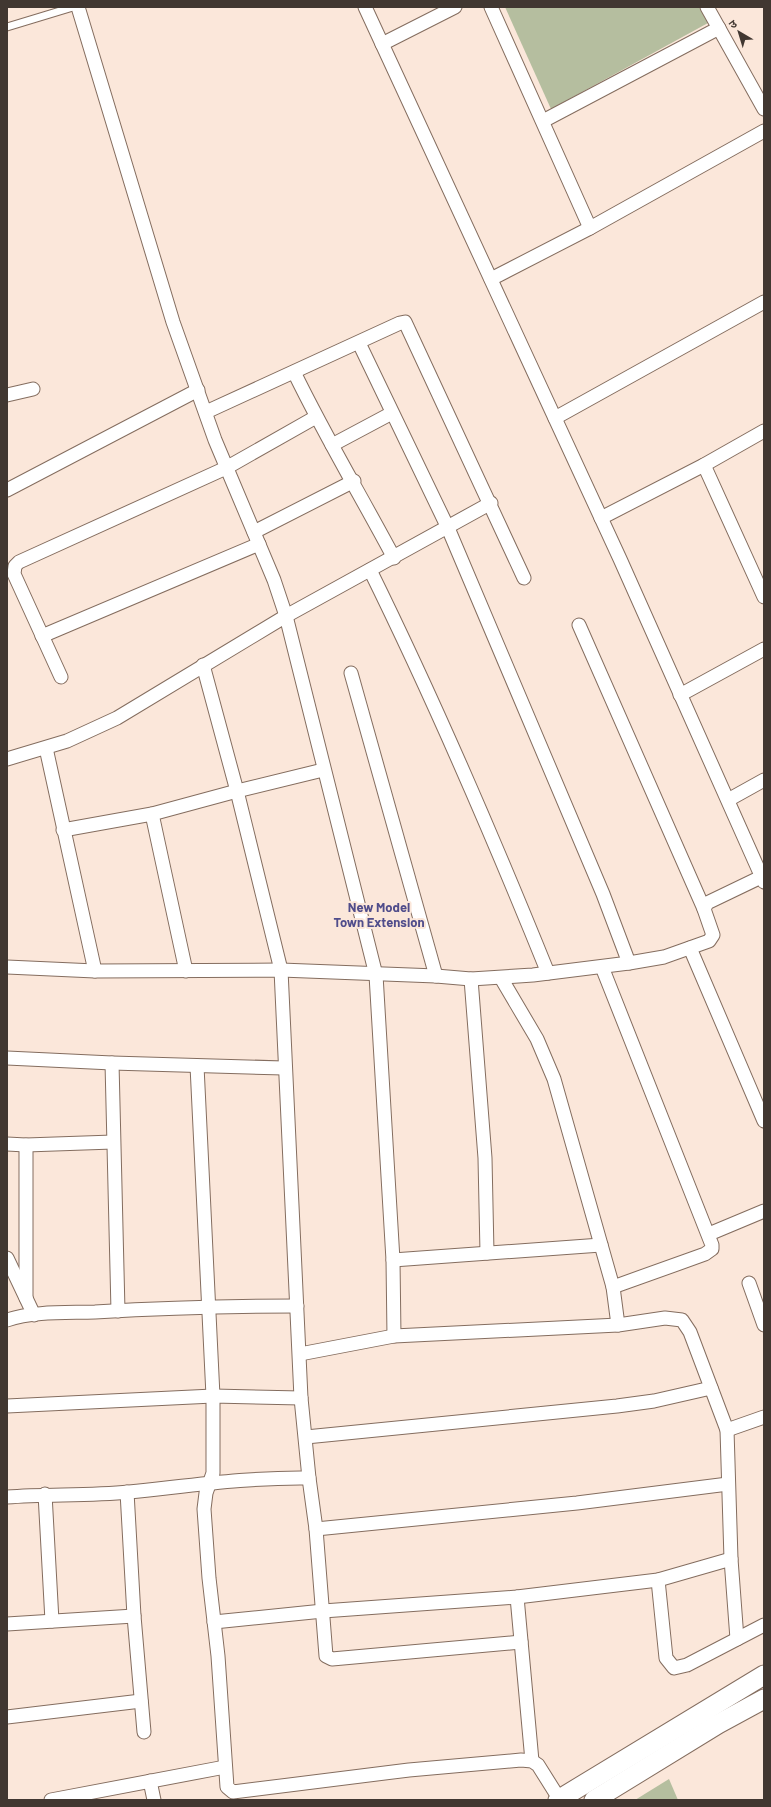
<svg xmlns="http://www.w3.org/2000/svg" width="771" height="1807" font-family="Barlow,'Noto Sans Devanagari',sans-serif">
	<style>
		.green { fill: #b5be9f }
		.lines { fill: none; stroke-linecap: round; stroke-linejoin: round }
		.lane-casing { stroke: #846d5f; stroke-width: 9 }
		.street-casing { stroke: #846d5f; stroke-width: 15 }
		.secondary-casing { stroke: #846d5f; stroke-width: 21 }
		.lane { stroke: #fff; stroke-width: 7 }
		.street { stroke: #fff; stroke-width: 13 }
		.secondary { stroke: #fff; stroke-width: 19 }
		.labels { text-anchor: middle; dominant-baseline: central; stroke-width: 4; stroke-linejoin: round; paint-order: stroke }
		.neighbourhood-label { font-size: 13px; font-weight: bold; fill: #504d8b; stroke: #fbe7da }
	</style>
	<rect width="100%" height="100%" fill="#fbe7da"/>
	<g class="green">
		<polygon points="505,7 699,7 708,23 551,109"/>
		<polygon points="669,1779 678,1800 635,1800"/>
	</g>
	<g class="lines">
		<defs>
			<polyline id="lane" points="7,27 73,7"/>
			<g id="street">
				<polyline points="78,7 173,322 215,440 274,580 286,616 376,975 393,1260 394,1336"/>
				<polyline points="365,7 620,559 764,882"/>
				<polyline points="491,7 590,228"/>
				<polyline points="707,7 764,109"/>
				<polyline points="382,44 455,7"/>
				<polyline points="543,121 719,28"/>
				<polyline points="491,279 590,228 764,131"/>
				<polyline points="359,343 448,528 603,894 629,963"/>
				<path d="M294,372C325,436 361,496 394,558"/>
				<polyline points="7,395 33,389"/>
				<polyline points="206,412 400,323 405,322 524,578"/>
				<polyline points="555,418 764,302"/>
				<polyline points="332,445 392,413"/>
				<polyline points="704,465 764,597"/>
				<polyline points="7,490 198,390"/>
				<polyline points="601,518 704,465 764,431"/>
				<polyline points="254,532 354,481"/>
				<path d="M370,570C435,702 493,837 548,973"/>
				<polyline points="579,625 704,909"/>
				<polyline points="42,636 259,544"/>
				<polyline points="203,665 237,791 281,970 301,1398 309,1478 316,1529 326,1656 332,1659 521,1642"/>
				<polyline points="351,673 436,976"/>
				<polyline points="61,677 14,574 15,566 19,562 226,468 316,417"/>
				<polyline points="680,695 764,649"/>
				<polyline points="46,748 95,971"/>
				<polyline points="7,759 67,741 117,718 286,616 491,503"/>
				<polyline points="728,800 764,780"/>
				<polyline points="152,814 186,971"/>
				<polyline points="63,830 152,814 237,791 323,770"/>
				<polyline points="690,948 764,1121"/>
				<polyline points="7,967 95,971 281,970 436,976 471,979 533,975 629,963 664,957 709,941 713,935 704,909 707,903 761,877"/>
				<polyline points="602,967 712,1245 712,1249 705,1254 613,1287"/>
				<polyline points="501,978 537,1039 554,1079 613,1287 618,1325"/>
				<polyline points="471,979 485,1158 487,1253"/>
				<polyline points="7,1058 112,1063 284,1068"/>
				<polyline points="112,1063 118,1311"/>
				<polyline points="197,1066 213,1396 213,1473 206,1493 204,1509 209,1578 218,1656 227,1787 233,1792 409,1770 521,1760 532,1761 538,1765 560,1800"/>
				<polyline points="7,1144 26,1145 113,1142"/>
				<polyline points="26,1145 26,1298"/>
				<polyline points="709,1234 764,1211"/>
				<polyline points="7,1258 34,1315"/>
				<polyline points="393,1260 601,1245"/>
				<polyline points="749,1283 764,1325"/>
				<path d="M7,1320C34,1311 67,1313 95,1312C162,1308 229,1306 297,1306"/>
				<polyline points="300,1354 394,1336 618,1325 665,1318 682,1320 690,1332 727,1430 731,1559 737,1639"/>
				<polyline points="7,1406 213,1396 301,1398"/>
				<polyline points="727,1430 764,1417"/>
				<polyline points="306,1437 617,1406 654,1401 711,1388"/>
				<polyline points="127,1492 134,1616 144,1732"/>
				<polyline points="45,1494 52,1621"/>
				<path d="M7,1497C48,1494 89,1496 129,1492C189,1486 249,1477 309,1478"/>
				<polyline points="316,1529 577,1503 728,1484"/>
				<polyline points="658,1580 666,1658 674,1668 687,1665 764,1625"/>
				<polyline points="517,1597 532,1761"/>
				<polyline points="214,1622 323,1611 517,1597 658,1580 731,1559"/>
				<polyline points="7,1624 134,1616"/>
				<polyline points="7,1717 141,1701"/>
				<polyline points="150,1781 154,1800"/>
				<polyline points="51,1800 225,1767"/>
			</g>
			<g id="secondary">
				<polyline points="558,1800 764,1675"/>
				<polyline points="594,1800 718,1724 764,1699"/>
			</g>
		</defs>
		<use href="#lane" class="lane-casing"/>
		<use href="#street" class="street-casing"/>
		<use href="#secondary" class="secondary-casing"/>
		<use href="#lane" class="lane"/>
		<use href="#street" class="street"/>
		<use href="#secondary" class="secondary"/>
	</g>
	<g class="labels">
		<g class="neighbourhood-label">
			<text x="379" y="907">New Model<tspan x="379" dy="15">Town Extension</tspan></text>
		</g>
	</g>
	<rect width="771" height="1807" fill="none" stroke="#413731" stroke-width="16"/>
	<g transform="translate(739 32) rotate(322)" stroke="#fbe7da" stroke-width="3" paint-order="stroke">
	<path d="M0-3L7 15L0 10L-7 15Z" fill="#413731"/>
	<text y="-6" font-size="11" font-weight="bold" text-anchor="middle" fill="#413731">उ</text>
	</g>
</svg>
